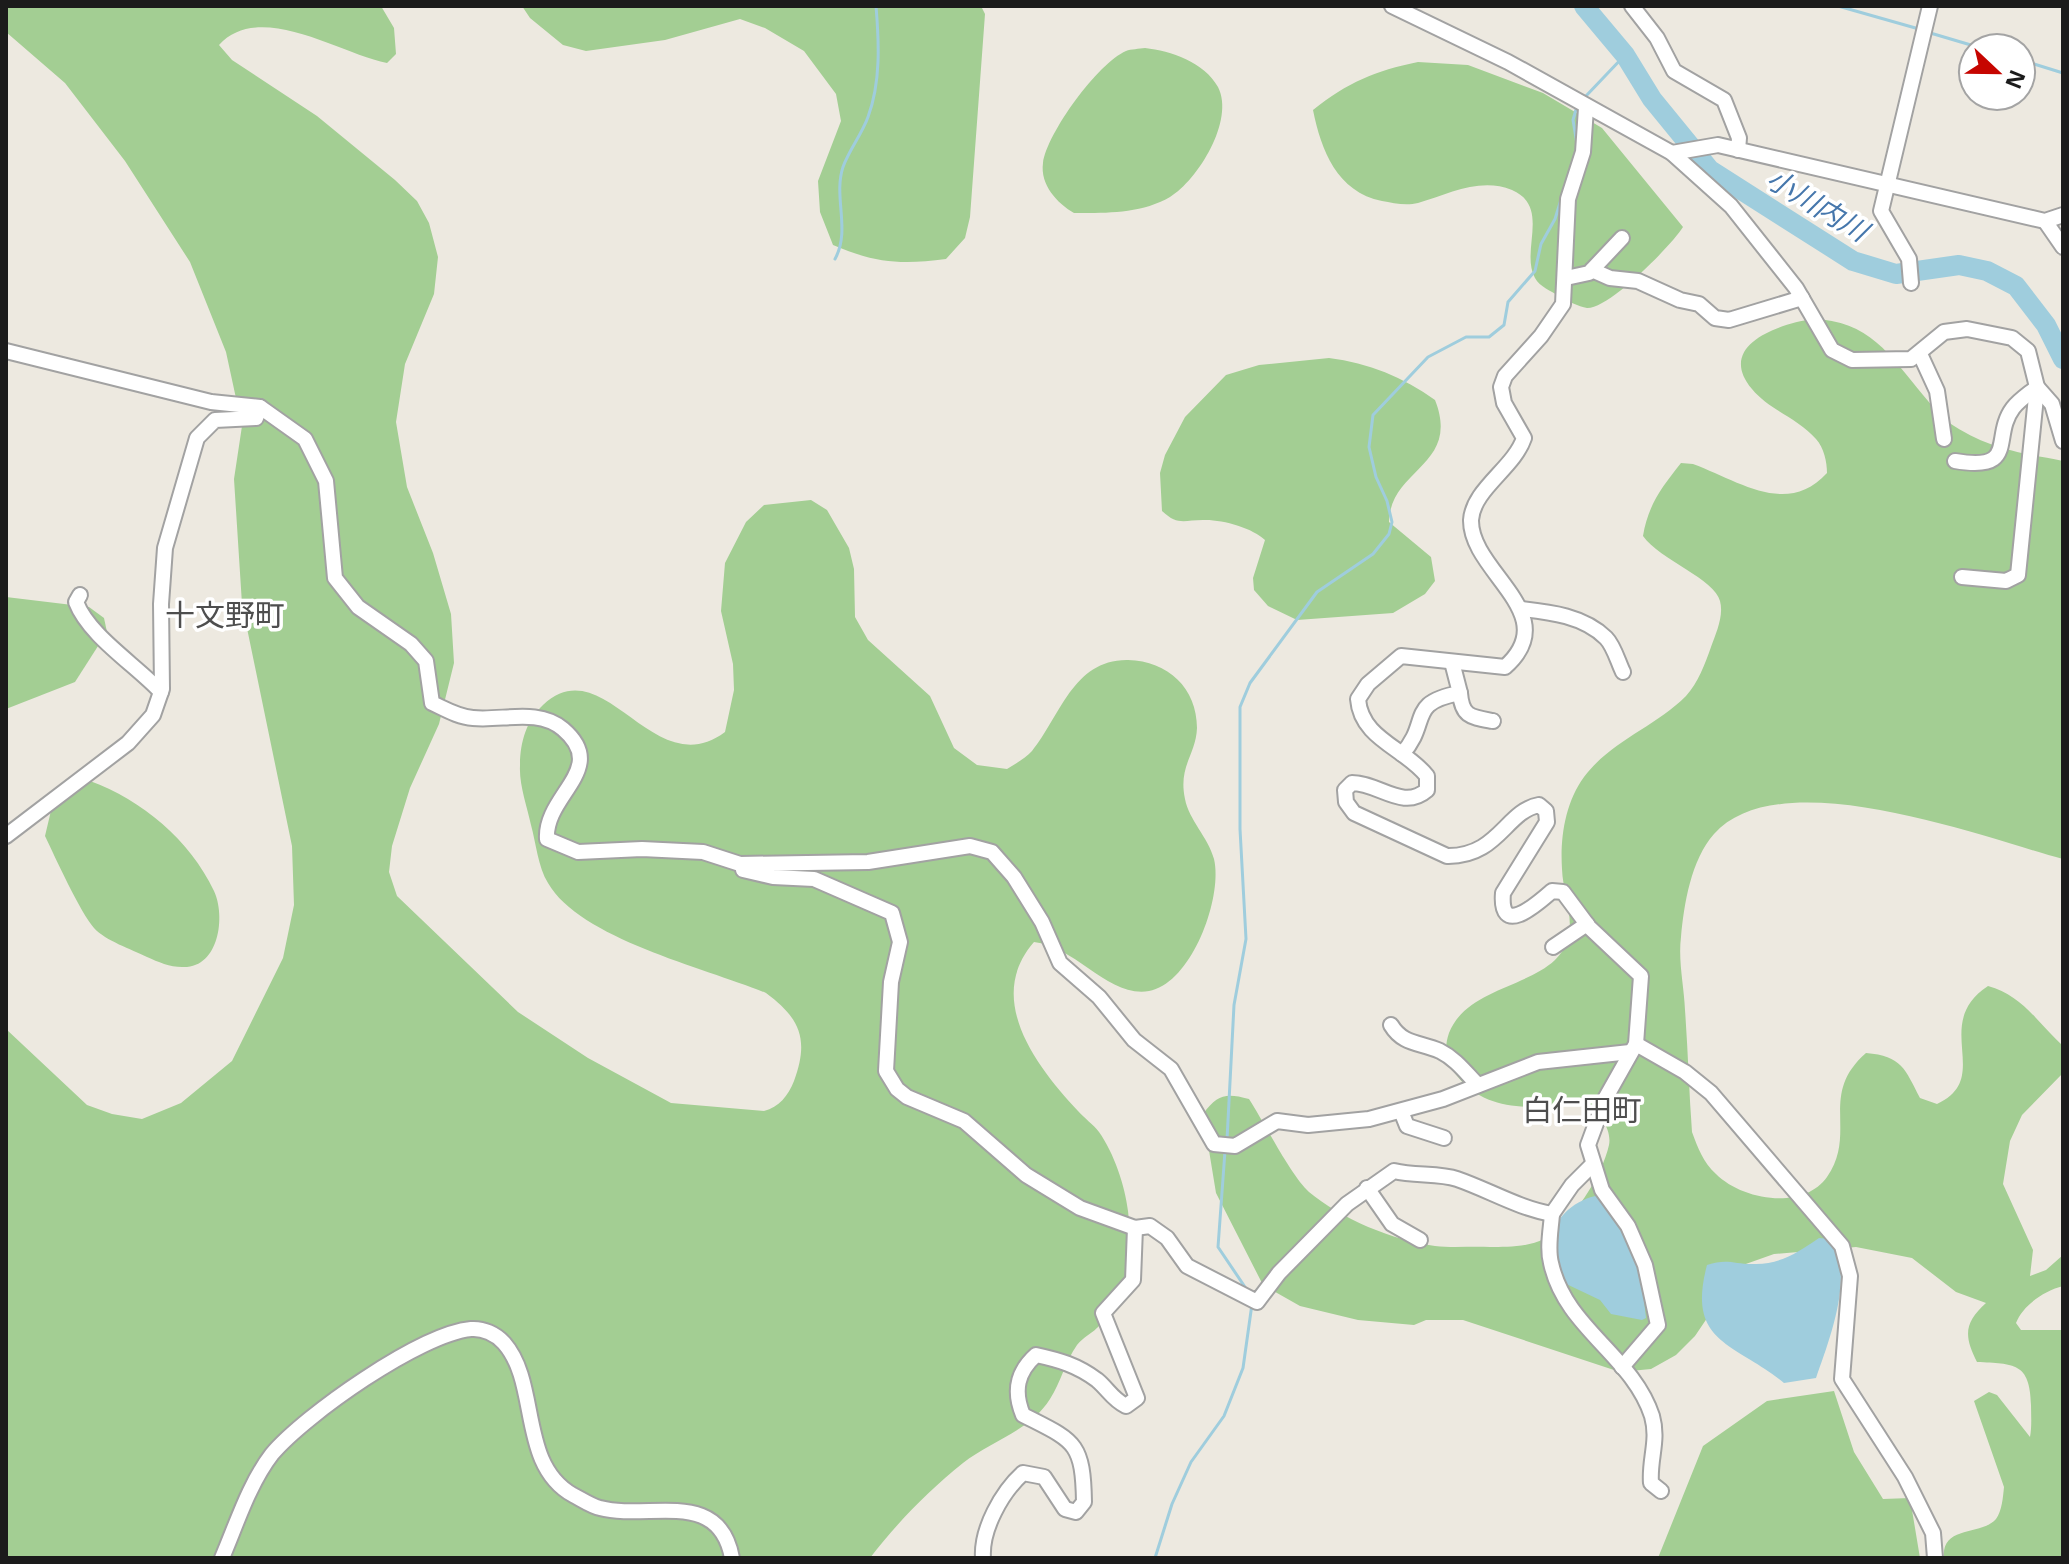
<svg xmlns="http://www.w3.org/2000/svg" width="2069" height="1564" font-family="'Open Sans','Noto Sans JP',sans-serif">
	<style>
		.forest { fill: #a3ce93 }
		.water { fill: #9fcddd }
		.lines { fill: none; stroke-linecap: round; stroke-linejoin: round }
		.stream { stroke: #9fcddd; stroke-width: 3 }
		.river { stroke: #9fcddd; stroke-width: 20 }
		.street-casing { stroke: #a2a2a2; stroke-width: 18 }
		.street { stroke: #fff; stroke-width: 14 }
		.labels { text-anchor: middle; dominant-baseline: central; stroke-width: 7; stroke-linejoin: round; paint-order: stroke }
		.water-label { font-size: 28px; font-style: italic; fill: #4677ac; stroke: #fff }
		.quarter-label { font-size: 30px; fill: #4e4e4e; stroke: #fff }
	</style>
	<rect width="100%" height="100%" fill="#ede9e0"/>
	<g class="forest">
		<path d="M6,6H381L394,28L396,54L387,63C340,54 260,0 219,45L232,60L317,116L395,180L417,201L429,223L438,257L434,294L405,364L396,422L407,487L433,553L451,614L454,663L439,724L410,788L392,846L389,872L397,896L518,1012L588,1058L671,1103L764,1111C779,1107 788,1096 794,1081C809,1040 801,1019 766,993C706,968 580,939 548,883C538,867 536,843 531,825C527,806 519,785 520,766C520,743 526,721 543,705C605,647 653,786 725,732L734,690L733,664L721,611L725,563L746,522L764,505L811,500L827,510L849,548L854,569L855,617L868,640L930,696L954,748L977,765L1007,769C1015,764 1026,758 1032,751C1060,717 1073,659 1128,660C1168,661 1197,688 1197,728C1196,755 1178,766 1185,799C1189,820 1208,837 1214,859C1223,897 1192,983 1149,991C1109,998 1075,946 1034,942C984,999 1037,1067 1078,1111C1084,1118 1093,1124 1099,1132C1114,1153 1125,1186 1128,1211C1133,1252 1127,1293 1100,1325C1093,1333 1083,1337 1077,1345C1065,1362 1061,1382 1050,1399C1030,1431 991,1441 963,1463C928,1491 897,1523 870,1558H6V1029L87,1105L112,1114L142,1119L181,1103L232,1061L283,958L294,905L292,846L242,604L234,479L242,426L226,352L190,262L125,161L65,83L6,32Z"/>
		<path d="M522,6H981L985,14L970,217L965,238L946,259C901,265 875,263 833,245L820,212L818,181L841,121L836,94L804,51L765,28L740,19L665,40L586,51L563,45L530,18Z"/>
		<path d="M1145,48C1171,51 1204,62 1218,87C1235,120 1198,180 1170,197C1141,214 1105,213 1074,213C1057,203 1040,185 1043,163C1047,133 1098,63 1126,51C1131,49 1139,49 1145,48Z"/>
		<path d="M1418,62L1468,65L1543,93L1602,128L1683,227C1671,246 1609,309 1587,308C1579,307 1566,300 1559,296C1551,291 1540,287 1535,278C1520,251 1551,207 1512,190C1480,177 1449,194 1418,203C1406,206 1393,203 1382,201C1337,192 1321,150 1313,110C1348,82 1375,71 1418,62Z"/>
		<path d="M1812,319C1869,320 1890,355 1923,395C1931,404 1938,415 1948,422C1988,449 2017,452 2063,461V859C1981,837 1780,760 1714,834C1691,860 1684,904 1681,937C1678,961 1684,986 1685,1010C1688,1051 1689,1091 1692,1132C1698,1148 1703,1162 1716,1174C1742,1200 1803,1211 1827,1177C1858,1132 1818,1095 1866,1053C1902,1056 1905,1069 1920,1098L1937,1104C1994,1078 1930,1024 1988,986C2022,995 2038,1023 2063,1046V1073L2022,1115L2010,1141L2003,1184L2033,1250L2030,1276L2046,1270L2063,1255V1286C2044,1291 2023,1305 2016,1323L2021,1330H2063V1558H1944C1941,1525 1981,1536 1996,1519C2002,1511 2003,1497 2004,1487L1974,1401L1989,1392L1997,1395L2030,1437C2032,1426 2031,1415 2031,1405C2030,1362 2014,1364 1977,1362C1963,1335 1965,1322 1986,1303L1956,1292L1912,1258L1856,1247L1774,1254L1743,1265L1695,1336L1676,1355L1651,1369L1620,1372L1463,1320H1426L1414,1325L1358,1320L1300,1306L1263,1285L1216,1193L1203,1114C1218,1094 1226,1093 1249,1099C1264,1122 1291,1176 1309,1192C1340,1218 1394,1241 1435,1246C1453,1248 1472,1246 1490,1247C1506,1247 1529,1247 1544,1239C1573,1222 1602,1176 1609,1145C1612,1130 1600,1112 1586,1106C1575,1102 1556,1105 1545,1106C1513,1109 1478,1103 1458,1077C1447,1064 1443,1050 1449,1033C1466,990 1525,988 1555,960C1583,933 1563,900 1562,869C1560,838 1565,803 1584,777C1611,741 1655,727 1686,696C1698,683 1705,664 1711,647C1716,633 1724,616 1720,601C1715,579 1660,560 1643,536C1648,505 1662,487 1681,463L1693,464C1739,481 1787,517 1827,473C1827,462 1824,448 1816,439C1798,418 1769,410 1752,389C1715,345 1780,324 1812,319Z"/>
		<path d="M1329,358C1369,363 1403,377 1435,400C1461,466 1390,468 1389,522L1431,557L1435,581L1425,594L1393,613L1297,620L1268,606L1254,590L1253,578L1265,540C1253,528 1221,519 1203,520C1184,520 1178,526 1162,511L1160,473L1165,455L1185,417L1226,375L1259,365Z"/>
		<polygon points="6,597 89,607 104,618 107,632 75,682 6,709"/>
		<path d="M90,781C142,800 190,840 214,891C226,917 219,969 182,967C170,967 158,962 147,957C131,949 106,941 94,928C81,914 54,855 45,836L54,798Z"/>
		<polygon points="1834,1391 1854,1452 1883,1499 1910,1498 1920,1558 1658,1558 1703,1446 1767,1401"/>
	</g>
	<g class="water">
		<path d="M1600,1195C1637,1239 1640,1262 1646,1318L1642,1320L1611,1314L1600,1300L1560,1281C1557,1270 1550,1254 1551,1242C1554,1216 1576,1199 1600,1195Z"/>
		<path d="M1819,1238L1830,1239C1856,1272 1829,1341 1816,1378L1784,1383C1734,1342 1686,1344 1707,1265C1728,1258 1735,1265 1756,1264C1780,1264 1799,1252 1819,1238Z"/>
	</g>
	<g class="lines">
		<g class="stream">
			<polyline points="1838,6 1919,29"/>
			<polyline points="1927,32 1981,48"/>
			<polyline points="2021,60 2063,73"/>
			<polyline points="1585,97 1625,55"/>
			<polyline points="1577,144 1573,120 1577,106"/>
			<path d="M835,259C851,230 833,197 843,167C849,150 862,134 868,117C881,82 879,42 876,6"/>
			<polyline points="1227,1140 1234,1005 1246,939 1240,829 1240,707 1250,683 1317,592 1373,554 1389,534 1392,522 1387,501 1376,477 1369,447 1373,415 1428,357 1466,337 1489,337 1504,325 1508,302 1535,271 1541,244 1555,219 1576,151"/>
			<polyline points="1225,1151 1218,1247 1249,1293"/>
			<polyline points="1155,1558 1172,1504 1191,1462 1224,1416 1243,1368 1252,1304"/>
		</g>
		<polyline class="river" points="1584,6 1625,55 1652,99 1710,170 1853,261 1896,274 1959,265 1987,271 2016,286 2046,325 2063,359"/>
		<defs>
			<g id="street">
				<polyline points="1392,6 1508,62 1672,153 1731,206 1796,288 1832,350 1852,360 1911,359 1944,332 1967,329 2012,338 2028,351 2037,387 2018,575 2006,581 1962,577"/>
				<polyline points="1632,6 1657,38 1674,71 1724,100 1739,138 1738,150"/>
				<path d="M1586,108L1583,152L1568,199L1563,304L1541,336L1505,376L1501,387L1504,403L1524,438C1514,468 1473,489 1471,520C1470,572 1565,614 1505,667L1401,656L1368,684L1358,699C1361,739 1405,748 1427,776V790C1403,811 1379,783 1352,783L1345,790L1346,802L1354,813L1447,856C1498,857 1506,811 1539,805L1546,811L1547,822L1503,893C1499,939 1538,903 1552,891L1563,892L1589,927L1641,976L1636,1044L1605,1099L1588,1145L1602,1190L1628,1226L1645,1265L1658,1325L1622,1367"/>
				<polyline points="1672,153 1718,145 2045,221 2063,215"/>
				<polyline points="2045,221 2063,247"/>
				<polyline points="1592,270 1610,278 1638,281 1680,300 1699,304 1715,318 1729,320 1802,298"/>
				<polyline points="1566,278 1589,273 1622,238"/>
				<polyline points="1911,283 1909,259 1881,211 1930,6"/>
				<path d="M6,351L211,402L260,407L305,439L326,481L335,578L358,607L411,644L426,661L432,703C445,709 458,717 473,718C503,721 538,708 563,729C610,769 544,795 547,839L578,852L642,849L703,852L740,864L868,862L970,846L992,852L1014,877L1042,922L1060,963L1099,997L1134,1040L1171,1069L1214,1144L1235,1146L1277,1121L1308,1125L1369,1119L1443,1099L1538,1062L1630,1052"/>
				<polyline points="1920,354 1937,391 1944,439"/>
				<path d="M1955,461C2019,472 1991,437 2013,408C2019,400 2030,393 2037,387L2052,404L2063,441"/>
				<path d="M80,595L76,602C89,636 136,665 161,692"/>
				<path d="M1522,609C1550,612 1584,616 1606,638C1614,646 1618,662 1623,672"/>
				<path d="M1460,693C1462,717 1471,717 1493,721"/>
				<path d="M1402,754C1431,722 1406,703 1460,693L1452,662"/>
				<polyline points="6,836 128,743 153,715 162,689 161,604 165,548 197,438 215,420 256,418 260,407"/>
				<path d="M743,870L773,877L814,879L892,913L900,942L891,982L886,1071L897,1089L907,1097L964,1121L1026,1175L1080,1208L1135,1228L1150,1226L1167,1238L1187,1266L1257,1302L1279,1273L1347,1204L1394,1171C1414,1176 1440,1173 1457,1179C1489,1190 1518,1208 1552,1214L1572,1185L1592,1165"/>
				<polyline points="1553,947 1587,924"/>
				<path d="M1391,1025C1403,1045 1420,1042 1440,1051C1456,1059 1466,1073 1478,1085"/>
				<polyline points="1636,1044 1685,1072 1711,1093 1842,1246 1850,1276 1842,1379 1905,1477 1933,1533 1935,1558"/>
				<polyline points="1401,1111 1407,1126 1444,1138"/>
				<polyline points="1367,1188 1392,1224 1420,1240"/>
				<path d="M1552,1214C1551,1229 1547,1248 1551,1263C1565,1328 1632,1355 1652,1416C1659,1441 1649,1459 1651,1483L1661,1491"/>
				<path d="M222,1558C237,1523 249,1484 272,1454C305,1415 420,1334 471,1329C483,1328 496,1334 504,1343C540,1384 518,1464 573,1495C581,1499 591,1506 600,1508C649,1521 719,1487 732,1558"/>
				<path d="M983,1558C981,1529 1002,1492 1023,1473L1044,1477L1065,1509L1076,1512L1084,1502C1083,1441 1074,1441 1023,1415C1013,1391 1017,1372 1036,1355C1059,1360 1077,1365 1097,1380C1108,1389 1112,1399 1126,1406L1137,1398L1103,1313L1133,1280L1135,1228"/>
			</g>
		</defs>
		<use href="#street" class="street-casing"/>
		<use href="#street" class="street"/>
	</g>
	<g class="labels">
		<g class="water-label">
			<text transform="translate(1818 204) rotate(31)">小川内川</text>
		</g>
		<g class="quarter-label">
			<text x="225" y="614">十文野町</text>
			<text x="1582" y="1109">白仁田町</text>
		</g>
	</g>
	<rect width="2069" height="1564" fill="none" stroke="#1b1b1b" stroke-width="16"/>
	<g transform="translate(1997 72) rotate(112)"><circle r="38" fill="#ffffff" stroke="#a4a4a4" stroke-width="2"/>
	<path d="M0-6L14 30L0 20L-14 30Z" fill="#c60500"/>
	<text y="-12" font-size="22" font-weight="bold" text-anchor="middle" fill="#1b1b1b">N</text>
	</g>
</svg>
